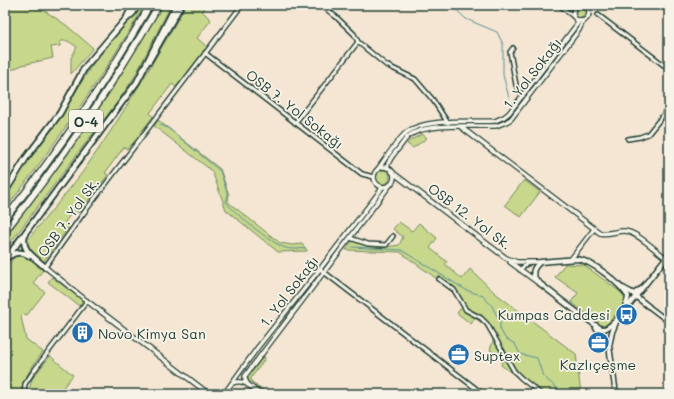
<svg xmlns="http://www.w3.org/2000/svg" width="674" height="399" font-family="Mali,sans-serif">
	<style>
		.green { fill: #c7d78b; stroke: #738a60 }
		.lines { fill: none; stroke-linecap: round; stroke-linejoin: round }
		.stream { stroke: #5a8e9c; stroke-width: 1 }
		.minor-casing { stroke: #1f3d34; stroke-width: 6 }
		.tertiary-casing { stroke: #1f3d34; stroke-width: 6 }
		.secondary-casing { stroke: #1f3d34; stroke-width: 7 }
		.primary-casing { stroke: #1f3d34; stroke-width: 8 }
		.motorway-casing { stroke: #1f3d34; stroke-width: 8 }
		.minor { stroke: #f7f3e8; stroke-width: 3 }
		.tertiary { stroke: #f7f3e8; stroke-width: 3.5 }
		.secondary { stroke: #f7f3e8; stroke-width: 4 }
		.primary { stroke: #f7f3e8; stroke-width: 4.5 }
		.motorway { stroke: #f7f3e8; stroke-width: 5.5 }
		.labels { text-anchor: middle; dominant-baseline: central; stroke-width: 3.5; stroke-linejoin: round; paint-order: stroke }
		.shield { fill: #f7f3e8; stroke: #60746a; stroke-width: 1 }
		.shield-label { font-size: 13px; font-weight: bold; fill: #1f3d34 }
		.street-label { font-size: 14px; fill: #1f3d34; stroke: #f7f3e8 }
		.poi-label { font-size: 14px; fill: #1f3d34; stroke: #f7f3e8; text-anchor: start }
	</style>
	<rect width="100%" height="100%" fill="#f4e6d2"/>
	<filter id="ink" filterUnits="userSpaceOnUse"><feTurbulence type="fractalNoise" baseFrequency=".025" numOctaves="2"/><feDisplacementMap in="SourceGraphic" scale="8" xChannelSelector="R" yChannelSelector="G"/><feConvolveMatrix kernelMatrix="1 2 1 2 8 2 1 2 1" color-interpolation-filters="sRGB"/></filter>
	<g filter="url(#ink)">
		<g class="green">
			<polygon points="5,5 32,5 35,8 42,9 66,25 93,48 71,74 71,58 77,47 68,41 60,41 60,46 51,47 53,58 22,65 5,73"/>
			<path d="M139,5H145C103,76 55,144 5,210V198L33,153L54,127L92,65L131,17Z"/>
			<polygon points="163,5 171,5 135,76 117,103 87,141 5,250 5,238 65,158 111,91"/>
			<path d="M186,5H207L202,11L211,20L197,38L207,47L176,87L172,84L150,113L153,117L141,132L139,137L127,149L124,147L105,173L108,175L79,213L74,210L65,222L69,227L44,261L41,260L37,266L43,270L33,283L45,292L27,315L24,314L21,317L26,339L43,352C33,365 23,378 21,394H5V270C29,235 59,204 84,170C122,117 154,61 186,5Z"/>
			<circle cx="580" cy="13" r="5"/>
			<polygon points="158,120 220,169 229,195 228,202 280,243 292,245 302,244 307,250 307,251 278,252 226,210 212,171 154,126"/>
			<polygon points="422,134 427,138 413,148 407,144 409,141"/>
			<circle cx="383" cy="177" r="7"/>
			<polygon points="524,180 540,192 521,217 505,205"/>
			<path d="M399,222L412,231L419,223L437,238L430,248L447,262L445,264L462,279L470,269L495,293L576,354L581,394H539L501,365L502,362V358L490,350L493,341L492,331L475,318L471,324L457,313L462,307L455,292L400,252L346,250L352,241C372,247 378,249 399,245L403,237L393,229Z"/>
			<polygon points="565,264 584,265 626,296 627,300 606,326 602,326 571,302 578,293 555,277"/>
			<polygon points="52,277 81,299 82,302 79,306 48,282"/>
			<polygon points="50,356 73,375 58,394 28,394 32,379"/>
			<polygon points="264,356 265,359 251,378 252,382 269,394 265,394 248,380 249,376"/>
		</g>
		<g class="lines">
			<g class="stream">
				<polyline points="451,5 466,19 497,32 503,44 503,75 509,98"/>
				<path d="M160,125L168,128L220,171L228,195L226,202C234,213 270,242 283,247C290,250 298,249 305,248"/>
				<polyline points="352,247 401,250 466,290 483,296 492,306 500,322 500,329 505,338 515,344 520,354 537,358 543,376 558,389 560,394"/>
				<polyline points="5,376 9,394"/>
			</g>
			<defs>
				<g id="minor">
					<polyline points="321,5 335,16 354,34 358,42 386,65 415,79 433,100 448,123"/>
					<polyline points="559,5 574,17"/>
					<polyline points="598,15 669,69"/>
					<polyline points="513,48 510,52 516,85 523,96"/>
					<polyline points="205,53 362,174 374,177"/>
					<polyline points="295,123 358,42"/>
					<polyline points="628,139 640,137 648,134 669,108"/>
					<polyline points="350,238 368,244 386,245 393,236"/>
					<polyline points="45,267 83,214 242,5"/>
					<polyline points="320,269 483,394"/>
					<polyline points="520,270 525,265 529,263"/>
					<polyline points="439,279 454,290 466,310 481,318 487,324 514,371 521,378 541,394"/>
					<polyline points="648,306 669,322"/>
					<polyline points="24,394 25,384 33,372 87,301"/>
				</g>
				<g id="tertiary">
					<circle cx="581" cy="13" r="8"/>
					<path d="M461,127L600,233C608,235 616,231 624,231C636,231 656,251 666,258"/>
					<circle cx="384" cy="177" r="10"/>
					<path d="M387,168C388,160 393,155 398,149C402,145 405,138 410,135C429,122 473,127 496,126L506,122L511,119L579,30L583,21"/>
					<path d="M378,169C385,159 398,139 407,132C425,118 472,122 495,121L504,117L509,113L575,27L578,23L577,20"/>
					<polyline points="392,172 506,258 517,262 540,262"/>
					<polyline points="571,259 594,229"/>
					<polyline points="510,262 537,282"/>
					<polyline points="45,267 87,301 209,394"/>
					<path d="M233,383C243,378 252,388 260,394"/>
					<polyline points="248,385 245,379 245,376 390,185"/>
					<polyline points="224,394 258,347 320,269 380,191 382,187"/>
				</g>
				<g id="secondary">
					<path d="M577,259C593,261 619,283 628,296C628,303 623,310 620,316C617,320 608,329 603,329C596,328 547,289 538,282C531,274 532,269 540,262Z"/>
					<polyline points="623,288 634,294 639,290"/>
					<polyline points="634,295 648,306"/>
					<polyline points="625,310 669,254"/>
					<polyline points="596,328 602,333 608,345"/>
					<polyline points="616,394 609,346 612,332 617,320"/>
				</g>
				<g id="primary">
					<polyline points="127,17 133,5"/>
					<polyline points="149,61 181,5"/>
					<polyline points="5,192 26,158 60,113 85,67 125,20 133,13 138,5"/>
					<path d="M25,234C20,250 34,257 45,267"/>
					<path d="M9,256C17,251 23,252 30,256"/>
					<polyline points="5,260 137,82 176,5"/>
				</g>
				<g id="motorway">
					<path d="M5,219C58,151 107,80 150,5"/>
					<path d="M5,231C62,160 113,84 159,5"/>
				</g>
			</defs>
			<use href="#minor" class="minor-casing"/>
			<use href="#tertiary" class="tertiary-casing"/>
			<use href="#secondary" class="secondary-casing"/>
			<use href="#primary" class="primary-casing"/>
			<use href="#motorway" class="motorway-casing"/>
			<use href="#minor" class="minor"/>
			<use href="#tertiary" class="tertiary"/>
			<use href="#secondary" class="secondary"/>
			<use href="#primary" class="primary"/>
			<use href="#motorway" class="motorway"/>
		</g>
	</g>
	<defs>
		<symbol id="bus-disc" viewBox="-11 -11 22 22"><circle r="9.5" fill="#1f6fb2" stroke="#f7f3e8"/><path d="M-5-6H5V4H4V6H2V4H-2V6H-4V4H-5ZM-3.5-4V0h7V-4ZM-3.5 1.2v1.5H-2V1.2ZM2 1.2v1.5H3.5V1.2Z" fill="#fff"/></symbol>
		<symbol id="building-disc" viewBox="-11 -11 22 22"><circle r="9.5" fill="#1f6fb2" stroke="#f7f3e8"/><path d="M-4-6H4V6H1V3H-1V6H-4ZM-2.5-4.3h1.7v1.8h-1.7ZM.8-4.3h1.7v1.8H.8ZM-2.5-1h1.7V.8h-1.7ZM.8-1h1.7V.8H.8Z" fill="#fff"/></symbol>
		<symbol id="office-disc" viewBox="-11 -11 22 22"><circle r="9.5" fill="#1f6fb2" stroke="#f7f3e8"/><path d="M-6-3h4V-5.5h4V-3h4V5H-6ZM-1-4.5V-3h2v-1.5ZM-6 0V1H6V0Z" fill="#fff"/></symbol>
	</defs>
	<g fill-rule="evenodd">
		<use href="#bus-disc" x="614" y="302" width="25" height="25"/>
		<use href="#building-disc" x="70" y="320" width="25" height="25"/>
		<use href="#office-disc" x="586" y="330" width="25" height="25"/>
		<use href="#office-disc" x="446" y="342" width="25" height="25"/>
	</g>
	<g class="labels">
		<rect class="shield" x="69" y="110" width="34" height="22" rx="3"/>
		<g class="shield-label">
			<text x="86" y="121">O-4</text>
		</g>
		<g class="street-label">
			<text transform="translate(532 73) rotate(-52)">1. Yol Sokağı</text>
			<text transform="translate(295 109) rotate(38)">OSB 7. Yol Sokağı</text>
			<text transform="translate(470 216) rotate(37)">OSB 12. Yol Sk.</text>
			<text transform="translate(68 217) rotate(-54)">OSB 7. Yol Sk.</text>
			<text transform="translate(289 291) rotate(-52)">1. Yol Sokağı</text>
		</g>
		<g class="poi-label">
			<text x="610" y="314" text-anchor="end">Kumpas Caddesi</text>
			<text x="98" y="333">Novo Kimya San</text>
			<text x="474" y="355">Suptex</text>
			<text x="598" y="364" text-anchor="middle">Kazlıçeşme</text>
		</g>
	</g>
	<rect width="674" height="399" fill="none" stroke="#f7f3e8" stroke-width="20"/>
	<rect x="10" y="10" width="654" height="379" fill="none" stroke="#1f3d34" stroke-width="1.5" filter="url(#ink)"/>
</svg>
